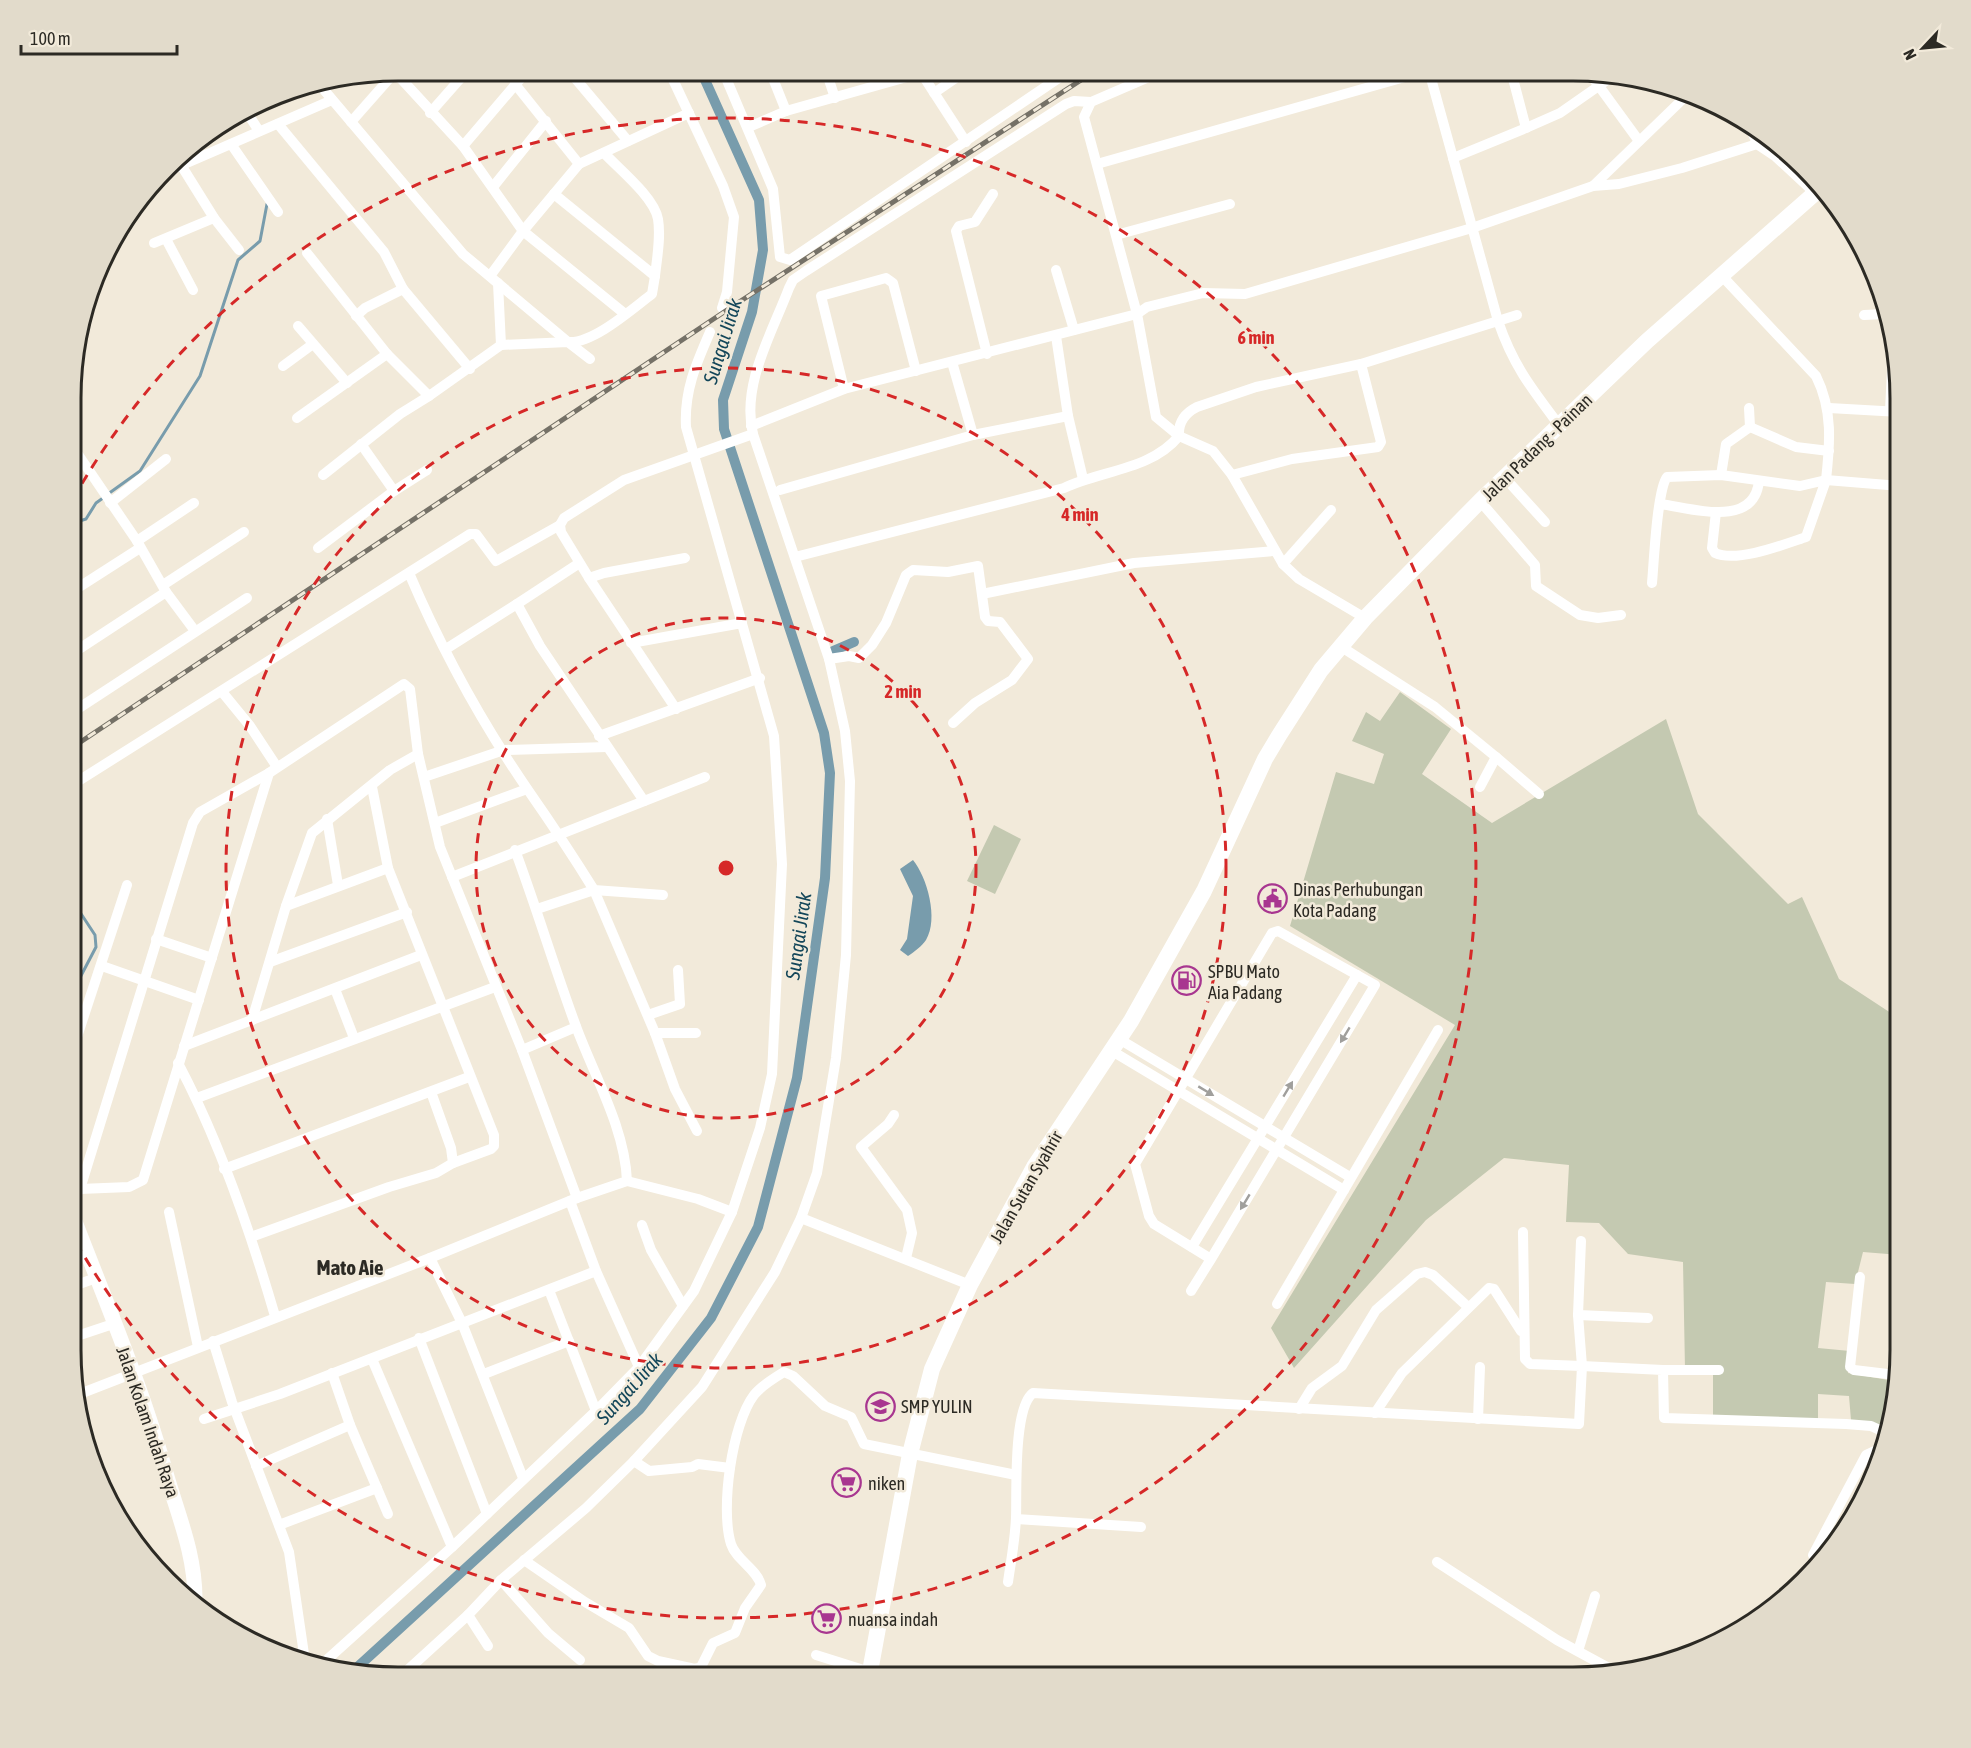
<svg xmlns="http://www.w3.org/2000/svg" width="1971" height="1748" font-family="'Asap Condensed',sans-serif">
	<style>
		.green { fill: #c4c9b1 }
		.water { fill: #789cac }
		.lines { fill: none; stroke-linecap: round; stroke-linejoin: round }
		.stream { stroke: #789cac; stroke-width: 3 }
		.canal { stroke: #789cac; stroke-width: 10 }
		.street { stroke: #fff; stroke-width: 10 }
		.secondary { stroke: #fff; stroke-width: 15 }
		.primary { stroke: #fff; stroke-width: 16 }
		.rail-casing { stroke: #757167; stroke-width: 5 }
		.rail { stroke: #f2eada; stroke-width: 3; stroke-dasharray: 9; stroke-linecap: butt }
		.oneway { fill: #a09f9c }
		.ring { fill: none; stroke: #d62828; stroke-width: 3; stroke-dasharray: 10 8 }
		.labels { text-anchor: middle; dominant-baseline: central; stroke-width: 5; stroke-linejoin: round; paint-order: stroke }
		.street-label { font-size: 18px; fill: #2c2a24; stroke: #f2eada }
		.poi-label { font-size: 18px; fill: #2c2a24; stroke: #f2eada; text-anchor: start }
		.water-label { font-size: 20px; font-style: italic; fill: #134659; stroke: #f2eada }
		.quarter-label { font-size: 21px; font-weight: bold; fill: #2c2a24; stroke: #f2eada }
		.rim { fill: none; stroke: #2c2a24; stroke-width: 3 }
		.centre { fill: #d62828; stroke: #f2eada; stroke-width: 3 }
		.ring-label { font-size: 18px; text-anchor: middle; font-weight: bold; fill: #d62828; stroke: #f2eada; stroke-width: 5; stroke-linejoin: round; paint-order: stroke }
	</style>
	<rect width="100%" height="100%" fill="#f2eada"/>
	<g class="green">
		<polygon points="1400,692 1451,729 1422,774 1492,823 1666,719 1698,814 1788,904 1802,897 1839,979 1900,1019 1900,1255 1863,1252 1855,1284 1826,1282 1818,1348 1850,1351 1848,1373 1894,1381 1885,1425 1851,1420 1849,1396 1818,1394 1818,1420 1713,1419 1713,1369 1685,1369 1683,1262 1628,1254 1599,1223 1566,1222 1569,1165 1504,1158 1426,1220 1294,1368 1271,1328 1455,1025 1290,926 1336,772 1374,784 1384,754 1352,741 1366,712 1380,721"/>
		<polygon points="994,825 1021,839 995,894 967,881"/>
	</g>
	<path class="water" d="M913,860C927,877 939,919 926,940C922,946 914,952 908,956L900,950L907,939L913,896L900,869Z"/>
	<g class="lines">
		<g class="stream">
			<polyline points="108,494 140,471 200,376 238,260 260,241 267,204"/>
			<polyline points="73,523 86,519 96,503 103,498"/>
			<polyline points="72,993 96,947 95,935 72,900"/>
		</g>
		<g class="canal">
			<polyline points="833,651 854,642"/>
			<polyline points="351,1673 640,1409 711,1318 758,1227 797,1078 825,878 830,773 824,733 724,429 723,400 752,312 763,250 759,200 701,71"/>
		</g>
		<g class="street">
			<polyline points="394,71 463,146 523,231 625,314"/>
			<polyline points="569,71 628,141"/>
			<polyline points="669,71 723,186 734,217 727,292 722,308"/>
			<polyline points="723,71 773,189 780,257 790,260 1069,71"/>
			<polyline points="770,71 786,111"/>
			<polyline points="826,71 835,98"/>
			<polyline points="920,71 966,142"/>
			<polyline points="1126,71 1134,83"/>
			<polyline points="1163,71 1091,102 1084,117 1137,314 1156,417 1179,436 1213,451 1232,475 1283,564 1299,579 1365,618"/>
			<path d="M1429,71L1498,321C1513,365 1531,388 1559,425"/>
			<polyline points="1588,71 1639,141"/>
			<path d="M319,84L463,254L568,342C593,344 632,309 652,294L655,276"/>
			<polyline points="515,84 579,164"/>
			<polyline points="934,93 966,71"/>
			<polyline points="430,113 467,71"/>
			<polyline points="248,114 259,131"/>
			<polyline points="351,122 396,71"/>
			<polyline points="278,124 384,252 403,289 470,369"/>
			<polyline points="749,127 786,111 921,73"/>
			<polyline points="1526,128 1560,113 1613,76"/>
			<polyline points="1752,131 1757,144"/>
			<polyline points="231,144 278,212"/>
			<polyline points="463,146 527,71"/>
			<polyline points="1453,158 1526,128 1511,71"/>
			<polyline points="1097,164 1426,71"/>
			<polyline points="181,165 214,218 239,250"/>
			<polyline points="166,172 332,100"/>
			<polyline points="1593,186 1686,96"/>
			<polyline points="493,187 546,121"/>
			<path d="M554,194L655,276C657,258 661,237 658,219C654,197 619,169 604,153"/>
			<polyline points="1116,235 1230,204"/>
			<polyline points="166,239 193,290"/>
			<polyline points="154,243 214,218"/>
			<polyline points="307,253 387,354 429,396 501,345"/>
			<polyline points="1056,270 1074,330"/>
			<polyline points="490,276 523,231 579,164 689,113"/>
			<path d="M1722,276L1816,376C1833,410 1830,444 1826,480L1900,486"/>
			<polyline points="498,283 501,345 568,342 590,359"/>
			<polyline points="1864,315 1885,314"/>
			<polyline points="356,316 365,308 403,289"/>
			<polyline points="298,326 347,383"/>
			<polyline points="1056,336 1068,416 1083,479"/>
			<polyline points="987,354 956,231 959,226 975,222 993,194"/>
			<polyline points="1361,364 1517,315"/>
			<polyline points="283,366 313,344"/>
			<polyline points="844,389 821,296 886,278 893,283 916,371"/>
			<polyline points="1829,408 1900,412"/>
			<polyline points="1890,411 1893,349"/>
			<polyline points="297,418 387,354"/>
			<polyline points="751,426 844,389 1137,314 1147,307 1203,293 1245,294 1472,228 1593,186 1619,184 1682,168 1757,144 1775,156 1815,193"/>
			<polyline points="1750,427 1796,447 1829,451"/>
			<polyline points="973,435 1068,416"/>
			<polyline points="73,447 137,541 166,592 195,631"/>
			<polyline points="323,475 400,414 429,396"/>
			<polyline points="1721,475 1726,444 1750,427 1749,408"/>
			<polyline points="1505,478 1545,522"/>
			<polyline points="780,490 973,435 952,362"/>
			<polyline points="394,491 427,470"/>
			<polyline points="1480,501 1535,565 1536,586 1580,615 1598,618 1621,615"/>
			<polyline points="110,503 166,459"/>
			<path d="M1660,504C1692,508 1754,529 1759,481"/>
			<path d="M1716,512L1712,548L1715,553C1737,563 1785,544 1806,537L1826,480"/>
			<polyline points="137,541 194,503"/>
			<polyline points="318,548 394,491 361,444"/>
			<path d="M795,557L1064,488C1102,470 1151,470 1179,436C1178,422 1185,413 1197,407L1256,387L1361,364L1381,442L1378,447L1292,459L1232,475"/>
			<polyline points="1283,564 1331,510"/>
			<path d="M409,573C441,648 482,723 528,790C551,823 573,856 594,890L663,895"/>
			<polyline points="589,578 561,532 560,525 564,518 624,480 753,434"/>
			<path d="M1652,583C1654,562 1657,490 1667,477L1721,475L1800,486L1826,480"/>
			<polyline points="163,585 244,532"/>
			<polyline points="73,591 140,548"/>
			<polyline points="982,594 1134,563 1274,551"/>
			<polyline points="517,604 578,564"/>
			<polyline points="631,643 742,623"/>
			<polyline points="1340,646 1435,707 1496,757 1480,787"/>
			<polyline points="446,649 517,604 540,646 644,801"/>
			<polyline points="73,653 166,592"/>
			<polyline points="829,659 849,656 859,658 872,645 886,623 906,575 913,570 948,572 978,566 985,617 988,621 1000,622 1028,659 1012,680 975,703 953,723"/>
			<polyline points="223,693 250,726 277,767"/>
			<polyline points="676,709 589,578 604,573 685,558"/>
			<polyline points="73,712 247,598"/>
			<polyline points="599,736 760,678"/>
			<polyline points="1496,757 1539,794"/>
			<polyline points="424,777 504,750 607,747"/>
			<polyline points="72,785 470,534 476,534 496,561 560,525"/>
			<polyline points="372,787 388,868 494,1135 494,1146 491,1149 453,1163"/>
			<polyline points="327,819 338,885"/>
			<polyline points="435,823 527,789"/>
			<polyline points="452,877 705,777"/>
			<polyline points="286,906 388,868"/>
			<polyline points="537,909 594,890 655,1033"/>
			<polyline points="156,939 212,958"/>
			<polyline points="270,962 407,912"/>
			<polyline points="102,966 199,1000"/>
			<polyline points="335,989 354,1038"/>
			<polyline points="648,1015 680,1004 678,970"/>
			<polyline points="252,1020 286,906 312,833 390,770 418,754"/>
			<polyline points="696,1033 655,1033 675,1089 697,1131"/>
			<polyline points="1119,1039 1350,1177"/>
			<polyline points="184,1046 421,955"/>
			<polyline points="522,1050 576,1027"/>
			<polyline points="1112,1051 1344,1190"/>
			<polyline points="72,1052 127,885"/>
			<path d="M178,1063C220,1142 250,1230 275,1316"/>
			<polyline points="197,1098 495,987"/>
			<polyline points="894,1115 888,1124 861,1147 907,1210 912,1233 906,1258"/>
			<polyline points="224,1169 469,1077"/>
			<polyline points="627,1181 698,1199 732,1212"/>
			<polyline points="80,1189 129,1187 143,1180 269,773"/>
			<polyline points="72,1200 80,1189 193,823 200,812 269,773 404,684 410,689 418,754 440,847 522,1050 577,1198"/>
			<polyline points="570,1201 596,1271 639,1367"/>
			<polyline points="169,1212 198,1347"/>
			<polyline points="801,1218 970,1285"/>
			<polyline points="642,1225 651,1250 683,1306"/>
			<polyline points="251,1237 389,1187 436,1173 453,1163 451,1148 431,1092"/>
			<polyline points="1581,1241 1578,1315 1582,1366 1663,1370 1664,1418 1846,1424 1871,1426 1884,1432"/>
			<polyline points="1192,1247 1357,975"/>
			<polyline points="430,1258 462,1323 523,1478"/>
			<polyline points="1860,1277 1850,1367 1854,1370 1896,1375"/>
			<polyline points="71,1287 96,1278"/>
			<polyline points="549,1290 596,1411"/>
			<polyline points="1191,1291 1211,1259 1375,985 1278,931 1272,933 1135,1164 1149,1216 1154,1224 1211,1259"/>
			<polyline points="1277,1304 1438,1030"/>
			<polyline points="1578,1315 1648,1318"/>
			<polyline points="71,1338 113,1324"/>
			<polyline points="419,1338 487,1514"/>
			<polyline points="213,1341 232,1402 289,1552 305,1661"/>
			<polyline points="372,1359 452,1547"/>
			<polyline points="1663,1370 1719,1370"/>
			<polyline points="332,1373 350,1425 388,1514"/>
			<polyline points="484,1374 569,1341"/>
			<path d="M77,1395L430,1258L577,1198L627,1181C625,1129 595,1077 577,1029C555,970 537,909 515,850"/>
			<polyline points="1299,1409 1312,1388 1342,1366 1376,1310 1417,1274 1425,1272 1433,1275 1467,1306"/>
			<polyline points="1375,1413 1402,1373 1489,1288 1494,1289 1521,1331"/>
			<polyline points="204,1419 280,1394 596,1271"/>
			<polyline points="1478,1419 1480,1367"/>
			<polyline points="634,1461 649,1471 692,1467 698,1464 730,1468"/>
			<polyline points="256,1466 350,1425"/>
			<polyline points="1016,1519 1141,1527"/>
			<polyline points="279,1525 377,1488"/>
			<polyline points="1813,1555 1866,1455 1881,1448"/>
			<path d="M524,1560L585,1602L629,1628L648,1656L658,1661L695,1669L701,1667L713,1643L735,1633L745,1608L761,1585C757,1569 736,1560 731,1544C720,1509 732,1424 754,1395C761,1386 774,1378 784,1372L793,1376L825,1406L851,1417L864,1444L1016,1475"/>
			<polyline points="1437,1562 1557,1640 1616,1672"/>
			<polyline points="501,1580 548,1633 580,1660"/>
			<path d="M1008,1582C1011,1561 1015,1540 1016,1518C1017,1492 1013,1408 1033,1393L1579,1424L1582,1366L1530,1364L1525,1359L1523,1232"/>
			<polyline points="468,1615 488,1646"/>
			<polyline points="1732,1631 1733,1629"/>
			<polyline points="1578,1651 1595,1596"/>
			<polyline points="816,1655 870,1672"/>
			<path d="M320,1666L452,1547L596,1411L639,1367L694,1291L732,1212L760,1128L772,1074L782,864L774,736L686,427C684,391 696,364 710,332"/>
			<path d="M400,1677L468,1615L501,1580L586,1508L634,1461L702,1387L775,1272L801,1218L817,1173L836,1058L846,955L850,781L845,731L829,659L753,434C741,385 772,333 789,288L793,280L806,271L1066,104L1074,101L1091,102"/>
		</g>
		<path class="secondary" d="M72,1214C106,1302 143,1389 168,1480C180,1520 195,1556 195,1599"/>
		<polyline class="primary" points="869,1677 910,1454 932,1369 970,1285 1034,1167 1131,1021 1204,891 1265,759 1280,734 1321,670 1365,618 1480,501 1647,341 1822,187"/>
		<defs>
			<polyline id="rail" points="73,747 733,306 1095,71"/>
		</defs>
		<use href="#rail" class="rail-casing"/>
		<use href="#rail" class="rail"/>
	</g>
	<defs><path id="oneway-solid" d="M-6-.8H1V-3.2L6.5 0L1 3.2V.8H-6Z" transform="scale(1.5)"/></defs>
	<g class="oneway">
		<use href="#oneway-solid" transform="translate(1345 1035) rotate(121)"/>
		<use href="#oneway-solid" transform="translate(1288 1089) rotate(-59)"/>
		<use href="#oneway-solid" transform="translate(1206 1091) rotate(31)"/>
		<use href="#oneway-solid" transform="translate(1245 1202) rotate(121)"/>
	</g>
	<g class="ring">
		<circle cx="726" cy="868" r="250"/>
		<circle cx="726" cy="868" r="500"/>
		<path d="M73 499A750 750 0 1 1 73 1237"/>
	</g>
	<defs>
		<symbol id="civic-ring" viewBox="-11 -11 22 22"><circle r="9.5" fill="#f2eada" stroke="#a83690" stroke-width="1.5"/><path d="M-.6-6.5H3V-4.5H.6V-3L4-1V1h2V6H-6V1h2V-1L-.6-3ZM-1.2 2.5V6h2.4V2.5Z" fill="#a83690"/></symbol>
		<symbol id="fuel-ring" viewBox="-11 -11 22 22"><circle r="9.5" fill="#f2eada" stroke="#a83690" stroke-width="1.5"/><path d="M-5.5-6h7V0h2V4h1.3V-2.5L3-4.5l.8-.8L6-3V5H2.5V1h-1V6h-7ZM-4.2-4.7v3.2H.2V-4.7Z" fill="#a83690"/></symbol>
		<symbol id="school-ring" viewBox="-11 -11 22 22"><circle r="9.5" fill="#f2eada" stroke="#a83690" stroke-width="1.5"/><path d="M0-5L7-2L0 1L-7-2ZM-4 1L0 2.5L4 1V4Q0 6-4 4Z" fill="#a83690"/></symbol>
		<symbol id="supermarket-ring" viewBox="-11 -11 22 22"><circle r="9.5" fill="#f2eada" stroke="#a83690" stroke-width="1.5"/><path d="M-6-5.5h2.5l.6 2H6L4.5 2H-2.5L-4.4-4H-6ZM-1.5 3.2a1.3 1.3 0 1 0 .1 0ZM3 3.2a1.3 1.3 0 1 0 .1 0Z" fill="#a83690"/></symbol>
	</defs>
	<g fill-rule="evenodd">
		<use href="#civic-ring" x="1256" y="882" width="33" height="33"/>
		<use href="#fuel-ring" x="1170" y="964" width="33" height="33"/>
		<use href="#school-ring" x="864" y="1390" width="33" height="33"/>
		<use href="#supermarket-ring" x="830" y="1466" width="33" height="33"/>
		<use href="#supermarket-ring" x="810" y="1602" width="33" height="33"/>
	</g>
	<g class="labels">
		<g class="street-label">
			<text transform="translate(1537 447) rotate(-44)">Jalan Padang - Painan</text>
			<text transform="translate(1026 1187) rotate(-60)">Jalan Sutan Syahrir</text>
			<text transform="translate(148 1422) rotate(71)">Jalan Kolam Indah Raya</text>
		</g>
		<g class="poi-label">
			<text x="1293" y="889">Dinas Perhubungan<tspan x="1293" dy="21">Kota Padang</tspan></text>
			<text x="1208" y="971">SPBU Mato<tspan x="1208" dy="21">Aia Padang</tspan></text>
			<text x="901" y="1406">SMP YULIN</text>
			<text x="868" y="1483">niken</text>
			<text x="848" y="1619">nuansa indah</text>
		</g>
		<g class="water-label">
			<text transform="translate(722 341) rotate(-73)">Sungai Jirak</text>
			<text transform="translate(798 936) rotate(-82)">Sungai Jirak</text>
			<text transform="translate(629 1388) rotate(-48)">Sungai Jirak</text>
		</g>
		<g class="quarter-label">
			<text x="350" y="1267">Mato Aie</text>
		</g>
	</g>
	<path d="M0 0H1971V1748H0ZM398 81H1573A317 317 0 0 1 1890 398V1350A317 317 0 0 1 1573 1667H398A317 317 0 0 1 81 1350V398A317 317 0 0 1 398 81Z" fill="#e2dbcb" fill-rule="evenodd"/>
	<path class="rim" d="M398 81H1573A317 317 0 0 1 1890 398V1350A317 317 0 0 1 1573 1667H398A317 317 0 0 1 81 1350V398A317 317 0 0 1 398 81Z"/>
	<circle cx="726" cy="868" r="9" class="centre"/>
	<g class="ring-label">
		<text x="1256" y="344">6 min</text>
		<text x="1080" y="521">4 min</text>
		<text x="903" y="698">2 min</text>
	</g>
	<g transform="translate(1923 48) rotate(244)" stroke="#f2eada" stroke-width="4.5" paint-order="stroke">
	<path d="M0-4.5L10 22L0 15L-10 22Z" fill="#2c2a24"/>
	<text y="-9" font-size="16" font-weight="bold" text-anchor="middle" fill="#2c2a24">N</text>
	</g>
	<path d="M21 45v9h156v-9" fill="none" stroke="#2c2a24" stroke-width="3"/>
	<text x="30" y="45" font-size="18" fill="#2c2a24" stroke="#f2eada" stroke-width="4.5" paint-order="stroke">100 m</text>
</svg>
